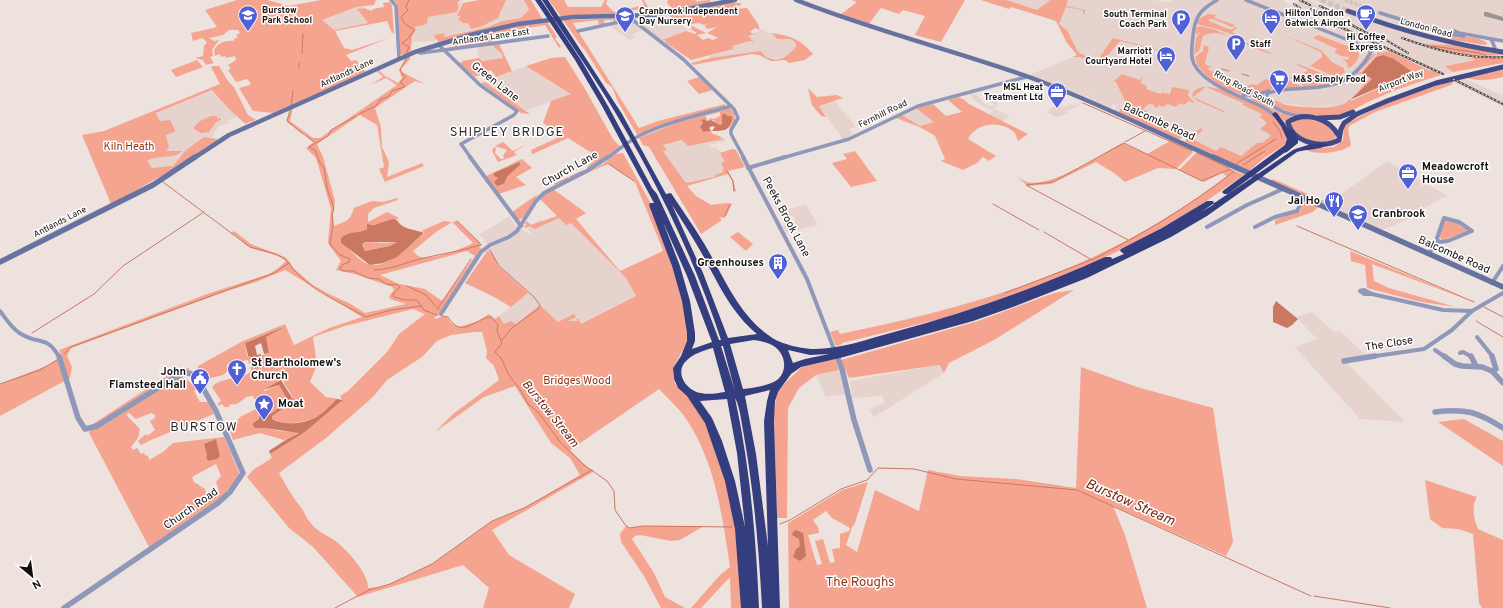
<svg xmlns="http://www.w3.org/2000/svg" width="1503" height="608" font-family="Overpass,sans-serif">
	<style>
		.built { fill: #e7d3cd; fill-rule: evenodd }
		.green { fill: #f5a58f; fill-rule: evenodd }
		.water { fill: #ca7861; fill-rule: evenodd }
		.lines { fill: none; stroke-linecap: round; stroke-linejoin: round }
		.stream { stroke: #ca7861; stroke-width: 1 }
		.taxiway { fill: #9c9390; fill-rule: evenodd }
		.minor-tunnel { stroke: #cdc2c0; stroke-width: 3.5; stroke-dasharray: 3.5 1.5; stroke-linecap: butt }
		.primary-tunnel { stroke: #cdc2c0; stroke-width: 5; stroke-dasharray: 5 2.5; stroke-linecap: butt }
		.minor-far2 { stroke: #8f98b8; stroke-width: 3.5 }
		.minor-far1 { stroke: #8f98b8; stroke-width: 4 }
		.minor { stroke: #8f98b8; stroke-width: 5.5 }
		.secondary-far1 { stroke: #6772a1; stroke-width: 4.5 }
		.secondary { stroke: #6772a1; stroke-width: 5.5 }
		.primary { stroke: #4b578f; stroke-width: 5 }
		.trunk { stroke: #404a87; stroke-width: 5 }
		.motorway { fill: #343e7f; fill-rule: evenodd }
		.rail-casing { stroke: #4a4442; stroke-width: 2 }
		.rail { stroke: #fff; stroke-width: 1; stroke-dasharray: 2; stroke-linecap: butt }
		.labels { text-anchor: middle; dominant-baseline: central; stroke-width: 3; stroke-linejoin: round; paint-order: stroke }
		.far-poi-label { font-size: 9px; font-weight: bold; fill: #14100f; stroke: #fff; text-anchor: start }
		.far-street-label { font-size: 9px; fill: #14100f; stroke: #fff }
		.street-label { font-size: 11px; fill: #14100f; stroke: #fff }
		.park-label { font-size: 11px; fill: #933113; stroke: #fff }
		.poi-label { font-size: 11px; font-weight: bold; fill: #14100f; stroke: #fff; text-anchor: start }
		.water-label { font-size: 12px; font-style: italic; fill: #732813; stroke: #fff }
		.quarter-label { font-size: 13px; letter-spacing: 1px; fill: #332a28; stroke: #fff }
		.near-park-label { font-size: 13px; fill: #933113; stroke: #fff }
		.near-water-label { font-size: 14px; font-style: italic; fill: #732813; stroke: #fff }
	</style>
	<rect width="100%" height="100%" fill="#eee2df"/>
	<g class="built">
		<polygon points="506,0 524,0 529,11 522,18 501,21 484,28 460,32 452,36 444,37 445,34 434,35 436,40 433,41 411,42 416,30 415,27 426,24 428,17 441,15 441,14 457,7 460,2 463,1 458,14 460,16 458,21 462,22 499,17"/>
		<polygon points="1006,0 1050,0 1036,11"/>
		<path d="M1068,0H1154L1171,3L1172,0H1283L1291,6L1299,0H1309L1329,9L1317,19L1338,26L1350,17L1335,11L1337,9L1313,0H1503V40L1465,34L1450,30H1439L1438,33L1375,19L1350,9L1347,12L1393,29L1420,37L1468,47L1437,44L1433,46L1462,54L1464,57L1477,60L1447,65L1446,67L1454,72L1441,75L1432,70L1430,71L1388,52L1384,54H1378L1361,72L1370,78L1349,101L1339,106L1306,107L1300,105L1285,104L1269,99L1273,104L1284,110L1271,115L1282,131L1283,141L1281,145L1246,170L1185,141L1186,138L1175,137L1114,111L1117,105L1113,104L1110,109L1086,98L1093,93L1085,97L1029,75L1078,55L1093,61V60L1078,52L1067,30L1059,24ZM1204,52L1208,53L1205,64L1212,67L1207,69L1213,72L1212,74L1214,75L1213,76L1241,88L1253,84L1255,85L1266,79L1276,83L1285,78L1299,85H1281L1250,92L1237,90L1216,80L1202,70L1196,57ZM1324,53L1332,62L1345,68V71L1340,77H1335L1310,66L1323,56ZM1309,68L1316,72L1311,77L1318,85L1306,87L1291,78L1297,73L1302,75Z"/>
		<polygon points="362,6 363,8 357,10 369,24 334,31 322,20"/>
		<polygon points="665,15 681,24 689,30 662,40 643,26 656,21 651,17"/>
		<polygon points="632,21 643,29 632,35 635,37 630,40 610,26"/>
		<polygon points="763,29 767,33 772,33 777,39 790,38 795,42 797,47 785,58 781,59 766,57 761,51 714,58 710,58 709,56 735,49 731,46 750,41 753,42 747,36"/>
		<polygon points="494,44 503,53 506,58 481,61 479,58 477,47"/>
		<polygon points="526,66 571,94 525,111 484,82"/>
		<polygon points="1461,77 1503,96 1503,107 1454,82 1452,79"/>
		<polygon points="213,90 237,117 228,120 230,123 218,127 213,133 215,134 211,138 204,137 191,146 176,164 155,174 147,161 169,146 166,135 175,130 170,121 160,121 156,113"/>
		<polygon points="969,94 975,94 983,100 981,101 990,107 995,105 988,100 993,98 998,103 994,109 1010,116 1003,122 989,114 993,111 976,102"/>
		<polygon points="835,101 856,127 849,129 853,133 851,134 852,136 843,139 819,106"/>
		<polygon points="1081,102 1083,103 1067,111 1069,112 1062,116 1055,117 1050,113 1044,115 1050,111 1048,110 1058,104 1065,107 1071,104 1075,106"/>
		<polygon points="916,108 935,122 920,126 902,115"/>
		<polygon points="718,139 725,139 726,141 710,145 711,148 715,147 722,153 720,153 724,161 725,169 723,172 715,175 715,177 708,179 686,183 663,151 663,145 668,143 683,140 688,146 713,142 712,141"/>
		<polygon points="1387,161 1448,196 1441,198 1406,220 1382,230 1326,205"/>
		<polygon points="806,205 818,225 786,233 782,226 796,222 793,215 788,216 784,210"/>
		<polygon points="509,216 517,228 510,235 488,245 484,241 485,239 479,235"/>
		<polygon points="557,216 571,223 626,278 636,296 581,324 566,329 540,305 516,324 500,327 494,320 528,293 498,266 488,249 509,239 521,229 529,234 531,232 526,228 540,220 545,221"/>
		<polygon points="1312,312 1334,332 1340,331 1368,357 1345,361 1405,422 1360,419 1295,347 1317,339 1296,317"/>
		<polygon points="937,365 944,373 874,417 869,410 885,402 882,396 852,398 850,381"/>
		<polygon points="839,370 845,394 826,397 816,375"/>
	</g>
	<g class="green">
		<path d="M237,0H267L289,6L321,0H376L374,5L357,7L322,20L334,30L368,23L357,9L364,8L372,11L373,9L384,7L383,3L390,2L392,5L394,34L391,31L387,21L335,31L344,48L352,50L389,38L346,55L351,61L356,60L366,72L273,113L253,111L239,88L250,85V82L247,79L236,82L228,70L231,69L228,65L236,60L235,56L226,58L225,56L221,57L220,54L215,56L214,51C217,42 227,40 235,41L233,40L238,37L236,35L240,33L238,30H229L223,35L209,38L214,41L219,40L212,50L213,56L210,57L214,63L206,65L203,60L195,58L203,56L204,46L207,42L202,38L193,41L191,33L217,27L205,10Z"/>
		<polygon points="393,0 461,0 458,2 458,6 459,6 457,12 428,17 427,24 415,27 416,30 412,37 411,51 427,46 404,55 400,54 397,3"/>
		<polygon points="479,0 506,0 498,18 482,26 471,29 468,23 462,23 461,21 458,21 460,16 457,16 463,3"/>
		<polygon points="524,0 531,0 543,20 440,43 435,38 434,35 445,33 444,37 488,27 502,21 521,18 529,10"/>
		<polygon points="549,0 564,0 568,7 601,7 605,0 607,0 606,4 614,12 644,5 642,0 644,0 648,7 622,13 644,14 651,12 653,14 561,17"/>
		<polygon points="668,0 695,0 698,2 699,1 710,0 711,3 655,13 673,9 667,3"/>
		<polygon points="852,0 965,0 941,42 915,35 925,16 903,10 899,14 881,8 868,25 840,15 857,2"/>
		<polygon points="981,0 1006,0 1037,10 1050,0 1068,0 1066,6 1086,10 1084,14 1083,14 1083,10 1066,7 1059,24 1067,30 1078,52 1093,60 1093,62 1080,57 1072,57 1077,55 1067,43 1056,21 1011,7 1009,9"/>
		<polygon points="726,3 740,3 742,4 734,9 747,8 758,24 760,30 755,28 750,32 754,34 748,36 754,42 750,41 732,46 734,49 691,60 665,42 666,41 662,40 686,31 695,34 697,33 690,29 692,28 690,25 706,33 697,35 703,40 708,38 713,40 718,38 707,33 717,27 707,29 705,26 707,24 704,25 699,23 685,25 688,22 681,23 668,15"/>
		<polygon points="1208,14 1218,15 1215,16 1215,18 1235,25 1232,27 1213,19 1209,19 1209,21 1228,29 1230,29 1231,30 1235,27 1237,28 1232,32 1247,40 1217,29 1197,24 1199,19"/>
		<polygon points="630,18 614,22 613,20 604,20 605,24 599,25 598,20 573,23 639,128 658,121 725,104 725,106 638,136 618,102 612,87 606,83 585,50 582,47 563,20"/>
		<path d="M544,22L548,23L557,37L555,39L561,46L559,48L545,25L492,34L493,42L453,48L452,43C481,31 513,27 544,22Z"/>
		<path d="M1200,26L1213,29L1273,54C1252,52 1224,24 1203,36L1199,51L1194,54L1196,38L1201,31L1196,35V28Z"/>
		<path d="M1406,28L1449,39L1452,38L1451,37L1452,36L1456,37L1455,38C1464,36 1482,37 1488,44L1484,45L1447,39Z"/>
		<path d="M772,33C791,36 800,39 813,54L805,60L789,63L785,60L771,61L759,55L752,54L693,65L691,63L710,58L761,51L766,57C781,63 786,57 796,47V43L791,39H777Z"/>
		<polygon points="1283,35 1321,50 1332,62 1344,68 1345,72 1338,78 1310,66 1322,57 1321,52"/>
		<path d="M1318,35L1355,49L1359,53C1360,58 1353,67 1348,68L1347,63L1342,58L1347,60L1350,57L1341,56L1334,52L1337,49L1313,38Z"/>
		<polygon points="1113,38 1159,50 1164,54 1161,56 1162,53 1160,51 1120,41 1101,63 1097,63 1097,61"/>
		<polygon points="499,44 512,71 496,77 491,70 475,77 459,63 463,62 462,61 479,58 482,61 503,58 502,54 492,45"/>
		<path d="M1424,44L1454,45L1503,53V55C1473,57 1450,54 1424,44Z"/>
		<path d="M1204,45L1209,47L1205,64L1212,67L1207,69L1214,72L1212,74L1215,75L1214,76L1240,88L1253,84L1256,85L1266,79L1276,83L1285,78L1301,86C1294,90 1285,88 1277,88C1268,89 1261,94 1253,95C1235,97 1197,76 1195,57L1203,51Z"/>
		<path d="M1375,51L1380,53L1389,51L1430,71L1432,70L1441,75C1419,82 1396,89 1375,99C1364,103 1355,110 1344,114C1327,120 1280,116 1269,99C1275,99 1281,104 1287,105C1300,107 1338,111 1348,101C1355,95 1363,85 1370,78L1362,74H1355L1373,54H1376L1358,73L1361,72L1377,55V52ZM1381,55L1392,59L1411,71L1404,76L1351,101L1350,99L1371,80V78L1362,73L1376,57Z"/>
		<path d="M410,56V59L401,69L402,72L425,84L415,81L375,108L381,127L382,147L389,162L387,177L422,163L424,166L385,182L379,169L384,167L377,125L360,115L317,144L323,157L335,201L333,215L334,226C347,221 350,221 354,208L372,201L383,202L397,198L398,200L374,208L368,214V222L387,212L399,218C390,222 377,226 367,224V229C358,234 349,231 341,238V243C350,249 358,260 368,264C386,271 411,243 424,234V232L421,231L444,221L452,222L436,232L413,251C415,253 417,256 421,257C433,260 462,249 473,243L452,222L457,221L482,245L479,247L482,249L441,313L434,318L436,319L442,316H446L451,323L459,327L478,321L489,314L495,319L499,316L504,324L511,321L516,324L540,305L558,322L574,314L576,317L568,321H578L576,319L578,318L581,324L636,296L626,278L571,223L566,225L559,218L535,229L529,226L526,228L523,226L527,225L525,224L526,221L531,225L557,216L540,199L544,194L553,189L586,213L576,219L620,271L661,252L663,250L635,182L608,164L587,173L603,164L616,153L617,154L623,153L651,204L665,244L684,305L688,341L674,366L673,376L675,384L681,391L693,400L700,411L723,467L735,518L742,608H731L730,577L701,608H691L720,575L730,567C722,515 715,459 684,416C677,406 667,398 659,389L570,450L588,468L594,471L593,472L492,530L509,555L575,594L569,608H483L489,588L463,565L358,597L313,547L289,528L247,477L253,470L272,458L270,454L305,432L341,402L342,400L340,396L348,391L387,352L399,334L425,314L413,309L345,326L313,337L317,365L310,382L326,397L339,399C332,402 327,410 320,415C308,423 285,426 272,419V416L292,402L293,398L283,381H280L263,390L264,391L279,385L287,399V401L273,412L265,416L261,413L258,415L259,419L254,422L253,426L254,428H267L279,431L298,432V433L284,440L260,433L233,440L230,431L240,417L256,409L258,406L253,396L246,397C240,402 237,406 229,404L230,407H224L222,404L218,406V403L221,401L212,387C223,375 242,382 252,370L250,368L254,362L249,364L248,360L228,364L227,365V372L223,375L211,378L203,383L197,371L198,366L243,341L285,324L294,345L329,328L362,317L285,270L256,282L227,291L71,348L67,356L72,367L70,378L0,416V384L51,364L62,355L59,350L210,293L269,274L277,269L286,261C275,253 263,252 251,248C243,245 239,236 231,233L234,231L251,244L285,257L289,261L293,268L313,285L329,294L349,303L365,313L406,304L390,299L389,296L394,290L392,287L355,274L336,270L341,261L329,245L328,242L331,209L316,158L306,148L314,142L287,122L290,110L293,108L290,121L313,138H320L397,85L386,78L370,85L383,77L376,70L378,69L385,76L398,83L402,78L399,70L405,60L404,58ZM467,251L475,256L442,301L425,289L399,284L380,275ZM281,328H283L266,337L269,353L254,358L247,356L245,343ZM474,332H482L487,351L486,358L494,366L499,380L453,414L435,432L484,397L515,386L551,443L570,458L580,475L524,508L492,521L432,564L390,584L381,587L368,588C369,574 346,548 334,540C325,534 316,531 310,522C306,518 305,513 302,509C293,498 286,486 279,473L326,438L373,397L387,380L422,357L437,341L451,335Z"/>
		<polygon points="565,57 585,89 613,139 620,147 587,169 587,167 598,157 568,138 524,158 532,154 531,150 557,138 551,133 555,130 543,123 551,101 571,94 526,66 551,58"/>
		<polygon points="1503,57 1503,63 1453,72 1445,66 1476,60 1466,58"/>
		<polygon points="197,60 203,67 176,77 171,70"/>
		<polygon points="1298,64 1329,76 1334,81 1328,85 1304,87 1300,82 1290,78 1298,73 1302,74 1308,70 1297,65"/>
		<path d="M214,66H219L228,81L234,87L248,115L256,120L249,122L246,124L243,122L227,107L212,90L156,113L160,121L170,120L175,130L174,132L166,135L169,147L166,151H182C173,160 158,154 147,161L152,168L173,166L186,150L204,137L218,139L176,168L111,204L82,135L104,131L220,84L211,67Z"/>
		<path d="M1503,70V77C1489,80 1478,82 1464,77Z"/>
		<polygon points="1122,74 1140,80 1144,75 1140,83 1147,86 1146,89 1154,92 1154,86 1154,92 1162,94 1163,88 1163,93 1170,94 1172,87 1189,90 1188,95 1191,99 1194,102 1193,103 1189,101 1184,105 1181,103 1175,107 1168,104 1163,107 1159,105 1157,108 1153,106 1155,105 1149,104 1143,109 1147,111 1142,115 1143,116 1141,117 1183,138 1178,139 1114,110 1119,112 1120,109 1125,110 1127,105 1116,82 1114,81 1095,92 1115,80"/>
		<polygon points="699,77 713,90 699,94 687,81"/>
		<path d="M1451,80L1453,83L1451,85L1375,112L1349,126L1348,130L1351,145C1343,153 1314,156 1305,149L1334,147L1343,140L1344,126L1349,122L1388,102Z"/>
		<polygon points="484,82 486,83 530,114 521,113 481,83"/>
		<path d="M1206,87L1193,97L1226,112H1223L1196,100L1192,96C1198,71 1261,105 1272,114C1278,119 1283,128 1288,134L1286,144L1264,158L1249,171L1185,142L1187,137L1201,128L1203,130L1192,139L1216,151L1221,147L1241,156L1257,143H1262L1271,136L1269,134L1260,129L1266,124V122L1260,117L1262,114L1243,105V103Z"/>
		<polygon points="808,88 817,97 837,95 843,98 819,106 826,117 821,116 812,105"/>
		<path d="M1264,94C1263,108 1282,114 1293,117L1286,122L1269,109L1250,99Z"/>
		<path d="M958,97L963,99L969,104L1028,134L1018,141L1015,133C1001,120 977,122 968,139L996,156L989,161L983,157L977,163L963,170L941,161L945,159L935,136L920,127L896,118L902,115L920,126L934,122L916,108L933,104L946,116L962,112L948,100Z"/>
		<polygon points="730,108 734,113 735,121 729,129 732,122 719,125 713,120 709,120 710,118 714,119 720,116 720,112 705,116 708,121 703,119 701,120 703,123 700,125 704,132 712,131 711,133 722,137 719,138 725,139 688,146 682,140 663,145 667,150 663,151 665,154 686,183 715,177 715,175 723,172 722,170 724,169 721,164 724,161 720,153 732,149 736,150 745,167 728,171 733,180 736,191 734,192 732,181 728,174 687,186 696,196 711,205 726,203 732,204 726,216 724,218 719,217 722,220 701,234 649,147 643,145 639,138 676,123"/>
		<polygon points="211,116 217,116 217,119 220,118 221,120 216,122 209,132 201,133 194,129 194,127 200,121"/>
		<path d="M1306,119C1319,121 1329,124 1336,135L1335,139L1322,143L1300,137L1291,125L1293,121Z"/>
		<path d="M1170,141L1193,152L1176,169L1158,168L1125,182L1114,173L1096,162L1051,184L1028,186L1016,176C1019,178 1024,181 1027,182C1052,188 1100,155 1122,143L1147,154Z"/>
		<polygon points="503,142 513,151 527,144 514,152 517,155 498,162 492,151 494,147 496,148 495,153 501,159 504,159 503,156 507,150 495,146"/>
		<polygon points="855,151 877,181 851,187 832,163 847,159 843,154"/>
		<path d="M1196,153L1244,175L1186,215L1127,247L1086,266L1027,290L944,318L842,343V344L836,346L830,332L838,330L840,334C984,305 1108,267 1227,176L1222,173L1204,182L1179,170Z"/>
		<path d="M522,159L532,168L516,177L526,185L498,194L486,176ZM519,162L522,163L507,177L504,184L501,186L495,184L494,182L498,178L495,176L508,167Z"/>
		<polygon points="1273,179 1324,201 1313,212 1275,225 1275,220 1300,211 1305,201 1270,181"/>
		<polygon points="538,194 525,216 519,220 512,212"/>
		<polygon points="1445,219 1459,224 1460,226 1470,231 1443,240 1439,237"/>
		<polygon points="738,232 753,244 746,251 730,237"/>
		<polygon points="369,242 382,243 397,242 390,246 365,251 364,247 362,244"/>
		<polygon points="488,250 494,257 498,266 528,293 511,307 494,297 465,283"/>
		<polygon points="1350,251 1471,301 1372,264 1374,281 1389,288 1456,307 1421,302 1367,288 1365,265 1351,261"/>
		<polygon points="1074,290 994,340 949,363 944,373 939,365 849,378 841,360 978,321 1054,293"/>
		<polygon points="835,359 839,370 816,375 799,388 788,408 787,518 777,518 774,412 777,393 787,381 802,367"/>
		<path d="M1081,367L1137,387L1213,408L1233,542L1226,556L1113,506L1125,535L1147,608H789L788,523L842,490L868,482L854,526L853,525L846,545L857,552L875,490L919,511L928,470L960,476L1016,479L1076,488ZM826,511L832,518L850,528L849,531L840,534V548L832,549L835,562L830,563L823,539L815,541L822,564L817,565L808,535L819,533L818,527L813,520Z"/>
		<path d="M189,368V373L182,378H185L192,384L195,381L193,375L200,386L194,391L200,402H209L214,414L151,440L141,445L138,441L146,434L147,436L155,430L150,421L155,418V415L151,413L136,419L129,413L126,415L140,429L138,438L131,447L133,450L137,448L141,454L144,453L146,456L148,455L149,460L163,452L173,443L224,437L240,475L221,498L149,547L89,433L93,424L131,399L175,371ZM216,439L220,456L217,459L208,461L206,459L207,455L204,444ZM216,464L221,476L216,482L219,491L215,496L208,501L205,489L194,482L192,477Z"/>
		<polygon points="1464,419 1503,441 1503,466 1438,422"/>
		<path d="M1425,480L1477,497C1471,506 1474,520 1478,529L1503,540V608H1482L1479,603L1473,534L1458,529L1442,528L1430,519Z"/>
		<polygon points="626,526 630,528 643,526 704,526 680,540 671,541 640,535 635,536 632,539 654,573 665,597 685,608 661,608 644,576 621,542 620,534"/>
	</g>
	<g class="water">
		<polygon points="1383,55 1394,59 1411,71 1404,76 1350,100 1372,79 1362,73 1376,57"/>
		<path d="M723,114H726L727,116H731L732,118C731,131 723,131 712,131L715,127L712,126L709,128L711,131L703,132L700,126L703,123L701,120L704,119L707,121L711,120L720,125L722,124V115Z"/>
		<polygon points="519,162 521,164 507,177 504,184 498,186 495,184 494,182 498,178 494,176 494,173"/>
		<path d="M393,219L397,220C402,230 415,229 424,233L397,257L383,263L370,265L341,243V238C350,230 358,234 367,229V224L374,225ZM366,242H397L390,246L365,251L362,244Z"/>
		<polygon points="1276,301 1298,319 1292,325 1287,328 1273,322 1273,307"/>
		<polygon points="281,328 283,328 266,337 269,353 264,354 261,343 255,346 257,355 261,354 261,356 253,358 248,356 245,343"/>
		<path d="M281,380L294,401L272,416V419C284,426 306,424 318,416C325,412 330,405 337,399L343,400L305,432L270,454L269,451L287,439L299,433L265,428H255L253,426V423L259,419V414L261,413L265,416L272,413L287,401V399L279,385L263,390Z"/>
		<polygon points="216,439 220,456 217,459 208,461 206,458 207,455 204,444"/>
		<polygon points="796,530 803,533 806,556 800,561 793,557 796,549 800,546 799,539 792,535 793,532"/>
	</g>
	<g class="lines">
		<g class="stream">
			<polyline points="1433,46 1479,53 1494,59"/>
			<polyline points="302,53 303,34"/>
			<polyline points="406,54 409,47 402,43 408,39 414,30 404,23 401,17 408,10 406,7 409,0"/>
			<polyline points="299,63 299,68"/>
			<polyline points="1222,69 1229,71"/>
			<polyline points="1242,74 1249,76"/>
			<polyline points="1083,103 1192,151"/>
			<polyline points="291,106 293,91"/>
			<polyline points="290,110 287,121 303,134"/>
			<polyline points="359,114 376,106 380,100 389,96 392,91 404,87 404,85 400,83 405,77 400,70 407,57"/>
			<polyline points="356,116 331,130 328,136 309,147 315,150 320,163 324,168 327,188 334,208 332,214 333,225 330,244 340,255 350,259 349,262 342,265 340,269 343,271 353,271 368,278 379,279 386,284 398,285 400,287 393,294 394,297 405,300 417,300 424,310 437,315"/>
			<polyline points="1273,122 1280,131 1282,138"/>
			<polyline points="305,135 314,142"/>
			<polyline points="1125,142 1145,131"/>
			<polyline points="1197,153 1229,168"/>
			<polyline points="609,164 634,181"/>
			<polyline points="1236,164 1276,139"/>
			<polyline points="1243,165 1265,151"/>
			<polyline points="727,171 733,181 734,191"/>
			<polyline points="570,177 583,171"/>
			<polyline points="163,182 250,247 276,254 285,259 288,263"/>
			<polyline points="555,184 568,178"/>
			<polyline points="993,204 1039,230"/>
			<polyline points="725,216 730,204"/>
			<polyline points="457,221 480,243"/>
			<polyline points="1297,226 1474,302"/>
			<path d="M1044,232L1092,260C1141,235 1188,207 1232,173"/>
			<polyline points="1128,240 1026,185 1053,182 1124,143 1202,181 1230,169 1234,173"/>
			<polyline points="490,250 499,266 534,297 540,305 538,309 512,328 502,340"/>
			<path d="M374,270C390,270 404,263 420,259C440,254 461,251 481,245"/>
			<polyline points="407,286 426,295 439,310"/>
			<polyline points="1005,293 1091,260"/>
			<polyline points="1484,307 1503,317"/>
			<polyline points="438,308 471,259"/>
			<path d="M442,316L448,317C462,340 475,318 491,317L498,325L497,331L502,343L495,352L501,358L509,375L521,391L528,404L539,413L560,442L584,465L607,481L614,491L615,510L626,526L630,528L643,526L732,527"/>
			<polyline points="1476,321 1503,337"/>
			<polyline points="32,333 94,294 123,266 204,212"/>
			<path d="M64,354L71,347L274,273L289,263C306,289 340,302 366,317L391,310L421,306"/>
			<polyline points="0,384 40,370 57,360"/>
			<polyline points="780,524 790,520 841,489 867,480 878,468 914,469 956,479 1077,490 1311,596"/>
			<polyline points="1314,596 1390,608"/>
			<polyline points="335,608 369,590 390,584 432,564 492,521 524,508 592,470"/>
		</g>
		<polygon class="taxiway" points="1484,12 1487,12 1503,17 1503,21 1484,16"/>
		<g class="minor-tunnel">
			<polyline points="1345,0 1380,13"/>
			<polyline points="1280,14 1312,26"/>
		</g>
		<polyline class="primary-tunnel" points="1321,0 1348,11"/>
		<g class="minor-far2">
			<polyline points="391,0 396,6 399,58"/>
			<path d="M1217,0C1200,10 1195,16 1193,36C1192,45 1190,56 1194,64C1205,86 1245,97 1266,109C1275,115 1282,121 1289,129"/>
			<polyline points="1246,0 1284,15"/>
			<polyline points="1380,13 1452,35"/>
			<polyline points="633,16 634,21 683,59 734,109 738,118 731,130 731,134 744,158"/>
			<polyline points="578,31 633,19"/>
			<polyline points="1459,33 1503,41"/>
			<polyline points="1460,34 1455,31 1450,32 1455,35 1464,36"/>
			<polyline points="1491,39 1495,48 1491,50"/>
			<polyline points="438,44 444,50 548,36"/>
			<polyline points="420,53 444,50 480,85 517,111 514,115 461,144 471,158"/>
			<polyline points="1243,95 1255,95 1269,91"/>
			<path d="M1302,116C1288,115 1276,111 1267,100V94C1274,90 1283,90 1291,89C1328,87 1350,88 1371,52L1363,46L1308,24"/>
			<path d="M607,158C617,151 626,143 637,137C666,122 700,115 731,106"/>
			<polyline points="782,158 849,139 918,106 1026,77"/>
		</g>
		<g class="minor-far1">
			<polyline points="470,157 521,226"/>
			<polyline points="743,157 807,279 837,357"/>
			<polyline points="748,168 785,157"/>
			<polygon points="1444,218 1459,222 1472,231 1448,241 1438,242 1437,238"/>
			<polyline points="1207,227 1247,205 1283,189"/>
			<polyline points="1255,227 1275,217 1297,211 1304,198"/>
			<polyline points="1428,254 1438,242"/>
			<polyline points="1492,283 1503,266"/>
			<polygon points="1364,290 1372,294 1364,294 1360,291"/>
			<polyline points="1372,294 1443,310 1472,311 1503,293"/>
			<path d="M0,311C6,319 12,329 21,334C39,345 47,335 59,357"/>
			<polyline points="441,314 481,252 490,245 509,237 517,231 536,201 544,193 587,171 608,157"/>
			<polyline points="1477,337 1493,357"/>
			<polyline points="1435,350 1445,357"/>
			<polyline points="1460,353 1463,352 1472,357"/>
			<polyline points="1369,357 1424,349 1452,330 1472,311"/>
		</g>
		<g class="minor">
			<polyline points="59,356 78,418 85,429 97,426 174,378 186,373 195,374 216,411 243,473 230,492 218,503 64,608"/>
			<polyline points="837,356 842,369 854,420 870,470"/>
			<polyline points="1444,356 1455,364 1462,366 1482,367 1492,371 1503,383"/>
			<polyline points="1471,356 1476,366"/>
			<polyline points="1344,361 1375,356"/>
			<polyline points="1492,371 1496,369 1492,356"/>
			<path d="M1435,412C1465,408 1478,412 1503,428"/>
		</g>
		<g class="secondary-far1">
			<path d="M796,0C872,30 952,50 1029,77C1092,100 1153,131 1215,158"/>
			<polyline points="194,158 229,135 415,52 470,35 518,24 573,17 655,15 735,0"/>
		</g>
		<g class="secondary">
			<polyline points="1213,157 1503,287"/>
			<polyline points="0,262 153,185 195,157"/>
		</g>
		<path class="primary" d="M1348,11C1399,30 1450,44 1503,52"/>
		<g class="trunk">
			<polyline points="1319,118 1340,117 1353,112"/>
			<path d="M1339,136C1329,118 1305,111 1288,122C1293,143 1322,149 1339,140L1341,129L1344,123L1357,114L1387,101L1436,83L1503,67"/>
		</g>
		<g class="motorway">
			<path d="M535,0H541L581,60L608,106L652,188L657,194L695,276L719,340H721C693,254 651,170 604,94C584,62 562,32 542,0H548L622,114L666,194L671,193C684,213 698,232 709,252C726,282 741,317 771,337C780,344 803,349 814,349C841,349 868,339 894,332C967,312 1037,288 1105,257H1111L1112,259L1124,254L1120,251L1121,249L1162,228L1207,201H1213L1214,203L1213,205L1156,238L1201,212L1293,150C1300,147 1322,140 1328,145C1320,150 1307,149 1297,152L1207,216L1171,237L1087,278L1013,307L973,321L840,358L801,367L791,374L778,392L775,401L774,421L780,608H762C759,550 754,493 744,436C742,426 740,406 735,398C750,467 756,537 759,608H741L735,529L725,481L705,423L687,396L678,388L674,379L673,368L681,356L687,341V333L682,301L672,266L649,205L650,203H654L602,106L575,60ZM672,205C682,221 692,236 701,252C717,281 731,313 757,334L728,338L703,273ZM663,222L687,276L712,342L692,349L695,341V333L690,301L680,266ZM754,340C760,341 767,342 772,345C785,352 789,370 777,380C768,386 753,388 743,389L730,344ZM721,346H723L724,350L735,391ZM713,348L725,392C718,393 709,395 701,393C687,391 674,373 686,361C693,354 704,350 713,348ZM788,350L810,355L829,354L805,359L793,363ZM770,390L767,401L764,421L768,546L756,454L745,396ZM727,399L737,453L745,527L735,481L722,441L712,418L700,401Z"/>
			<polygon points="1275,112 1277,113 1289,130 1293,130 1298,139 1298,143 1287,152 1284,153 1228,194 1224,194 1222,192 1224,190 1285,145 1287,139 1281,126 1272,114"/>
		</g>
		<defs>
			<g id="rail">
				<polyline points="1300,0 1310,5"/>
				<polyline points="1294,4 1300,8"/>
				<polyline points="1320,6 1328,10"/>
				<polyline points="1311,9 1322,15"/>
				<polyline points="1344,21 1382,41"/>
				<polyline points="1338,26 1443,74"/>
				<polyline points="1379,36 1408,53"/>
				<path d="M1402,38C1436,50 1467,59 1503,57"/>
				<polyline points="1453,79 1503,104"/>
			</g>
		</defs>
		<use href="#rail" class="rail-casing"/>
		<use href="#rail" class="rail"/>
	</g>
	<defs>
		<symbol id="cafe-pin" viewBox="-11 -11 22 30"><path d="M0 17L-7.5 6A9.5 9.5 0 1 1 7.5 6Z" fill="#5160d6" stroke="#fff"/><path d="M-5.5-4.5H6V0H3Q3 3.5 0 3.5H-2.5Q-5.5 3.5-5.5 0ZM3-3.2v2h1.7v-2ZM-6 4.5H4V6H-6Z" fill="#fff"/></symbol>
		<symbol id="school-pin" viewBox="-11 -11 22 30"><path d="M0 17L-7.5 6A9.5 9.5 0 1 1 7.5 6Z" fill="#5160d6" stroke="#fff"/><path d="M0-5L7-2L0 1L-7-2ZM-4 1L0 2.5L4 1V4Q0 6-4 4Z" fill="#fff"/></symbol>
		<symbol id="hotel-pin" viewBox="-11 -11 22 30"><path d="M0 17L-7.5 6A9.5 9.5 0 1 1 7.5 6Z" fill="#5160d6" stroke="#fff"/><path d="M-6-4.5h1.5V1H6V5H4.5V3h-9V5H-6ZM-4 0a1.8 1.8 0 1 1 3.6 0ZM.5 0V-2.5h3Q6-2.5 6 0Z" fill="#fff"/></symbol>
		<symbol id="parking-pin" viewBox="-11 -11 22 30"><path d="M0 17L-7.5 6A9.5 9.5 0 1 1 7.5 6Z" fill="#5160d6" stroke="#fff"/><path d="M-3.5-5.5H1a3.5 3.5 0 0 1 0 7H-1V5.5H-3.5ZM-1-3.4V-.6H.8a1.4 1.4 0 0 0 0-2.8Z" fill="#fff"/></symbol>
		<symbol id="supermarket-pin" viewBox="-11 -11 22 30"><path d="M0 17L-7.5 6A9.5 9.5 0 1 1 7.5 6Z" fill="#5160d6" stroke="#fff"/><path d="M-6-5.5h2.5l.6 2H6L4.5 2H-2.5L-4.4-4H-6ZM-1.5 3.2a1.3 1.3 0 1 0 .1 0ZM3 3.2a1.3 1.3 0 1 0 .1 0Z" fill="#fff"/></symbol>
		<symbol id="office-pin" viewBox="-11 -11 22 30"><path d="M0 17L-7.5 6A9.5 9.5 0 1 1 7.5 6Z" fill="#5160d6" stroke="#fff"/><path d="M-6-3h4V-5.5h4V-3h4V5H-6ZM-1-4.5V-3h2v-1.5ZM-6 0V1H6V0Z" fill="#fff"/></symbol>
		<symbol id="restaurant-pin" viewBox="-11 -11 22 30"><path d="M0 17L-7.5 6A9.5 9.5 0 1 1 7.5 6Z" fill="#5160d6" stroke="#fff"/><path d="M-5-6h1v4h1v-4h1v4h1v-4h1v5L-1.5 .5V6h-2V.5L-5-1ZM5-6V6H3V1.5H1.5Q1.5-4 5-6Z" fill="#fff"/></symbol>
		<symbol id="building-pin" viewBox="-11 -11 22 30"><path d="M0 17L-7.5 6A9.5 9.5 0 1 1 7.5 6Z" fill="#5160d6" stroke="#fff"/><path d="M-4-6H4V6H1V3H-1V6H-4ZM-2.5-4.3h1.7v1.8h-1.7ZM.8-4.3h1.7v1.8H.8ZM-2.5-1h1.7V.8h-1.7ZM.8-1h1.7V.8H.8Z" fill="#fff"/></symbol>
		<symbol id="church-pin" viewBox="-11 -11 22 30"><path d="M0 17L-7.5 6A9.5 9.5 0 1 1 7.5 6Z" fill="#5160d6" stroke="#fff"/><path d="M-1.2-6h2.4v3.5h3.3v2.4h-3.3V6h-2.4V-.1h-3.3v-2.4h3.3Z" fill="#fff"/></symbol>
		<symbol id="civic-pin" viewBox="-11 -11 22 30"><path d="M0 17L-7.5 6A9.5 9.5 0 1 1 7.5 6Z" fill="#5160d6" stroke="#fff"/><path d="M-.6-6.5H3V-4.5H.6V-3L4-1V1h2V6H-6V1h2V-1L-.6-3ZM-1.2 2.5V6h2.4V2.5Z" fill="#fff"/></symbol>
		<symbol id="sight-pin" viewBox="-11 -11 22 30"><path d="M0 17L-7.5 6A9.5 9.5 0 1 1 7.5 6Z" fill="#5160d6" stroke="#fff"/><path d="M0-6L1.8-2.2L6-1.7L2.9 1.2L3.7 5.4L0 3.3L-3.7 5.4L-2.9 1.2L-6-1.7L-1.8-2.2Z" fill="#fff"/></symbol>
	</defs>
	<g fill-rule="evenodd">
		<use href="#cafe-pin" x="1355" y="3" width="22" height="30"/>
		<use href="#school-pin" x="237" y="4" width="22" height="30"/>
		<use href="#school-pin" x="614" y="5" width="22" height="30"/>
		<use href="#hotel-pin" x="1260" y="7" width="22" height="30"/>
		<use href="#parking-pin" x="1170" y="8" width="22" height="30"/>
		<use href="#parking-pin" x="1225" y="33" width="22" height="30"/>
		<use href="#hotel-pin" x="1155" y="45" width="22" height="30"/>
		<use href="#supermarket-pin" x="1268" y="68" width="22" height="30"/>
		<use href="#office-pin" x="1046" y="81" width="22" height="30"/>
		<use href="#office-pin" x="1397" y="162" width="22" height="30"/>
		<use href="#restaurant-pin" x="1323" y="190" width="22" height="30"/>
		<use href="#school-pin" x="1347" y="203" width="22" height="30"/>
		<use href="#building-pin" x="767" y="252" width="22" height="30"/>
		<use href="#church-pin" x="226" y="358" width="22" height="30"/>
		<use href="#civic-pin" x="189" y="367" width="22" height="30"/>
		<use href="#sight-pin" x="253" y="393" width="22" height="30"/>
	</g>
	<g class="labels">
		<g class="far-poi-label">
			<text x="262" y="10">Burstow<tspan x="262" dy="10">Park School</tspan></text>
			<text x="639" y="11">Cranbrook Independent<tspan x="639" dy="10">Day Nursery</tspan></text>
			<text x="1285" y="13">Hilton London<tspan x="1285" dy="10">Gatwick Airport</tspan></text>
			<text x="1167" y="14" text-anchor="end">South Terminal<tspan x="1167" dy="10">Coach Park</tspan></text>
			<text x="1366" y="37" text-anchor="middle">Hi Coffee<tspan x="1366" dy="10">Express</tspan></text>
			<text x="1250" y="44">Staff</text>
			<text x="1152" y="51" text-anchor="end">Marriott<tspan x="1152" dy="10">Courtyard Hotel</tspan></text>
			<text x="1293" y="79">M&amp;S Simply Food</text>
			<text x="1043" y="87" text-anchor="end">MSL Heat<tspan x="1043" dy="10">Treatment Ltd</tspan></text>
		</g>
		<g class="far-street-label">
			<text transform="translate(1426 28) rotate(15)">London Road</text>
			<text transform="translate(491 37) rotate(-8)">Antlands Lane East</text>
			<text transform="translate(347 73) rotate(-25)">Antlands Lane</text>
			<text transform="translate(1401 81) rotate(-21)">Airport Way</text>
			<text transform="translate(1244 89) rotate(28)">Ring Road South</text>
			<text transform="translate(883 114) rotate(-26)">Fernhill Road</text>
			<text transform="translate(60 222) rotate(-27)">Antlands Lane</text>
		</g>
		<g class="street-label">
			<text transform="translate(495 82) rotate(38)">Green Lane</text>
			<text transform="translate(1159 122) rotate(24)">Balcombe Road</text>
			<text transform="translate(570 169) rotate(-29)">Church Lane</text>
			<text transform="translate(786 217) rotate(62)">Peeks Brook Lane</text>
			<text transform="translate(1454 255) rotate(24)">Balcombe Road</text>
			<text transform="translate(1389 344) rotate(-9)">The Close</text>
			<text transform="translate(191 509) rotate(-35)">Church Road</text>
		</g>
		<g class="park-label">
			<text x="129" y="147">Kiln Heath</text>
			<text x="577" y="381">Bridges Wood</text>
		</g>
		<g class="poi-label">
			<text x="1422" y="167">Meadowcroft<tspan x="1422" dy="13">House</tspan></text>
			<text x="1320" y="201" text-anchor="end">Jai Ho</text>
			<text x="1372" y="214">Cranbrook</text>
			<text x="764" y="263" text-anchor="end">Greenhouses</text>
			<text x="251" y="363">St Bartholomew's<tspan x="251" dy="13">Church</tspan></text>
			<text x="186" y="372" text-anchor="end">John<tspan x="186" dy="13">Flamsteed Hall</tspan></text>
			<text x="278" y="404">Moat</text>
		</g>
		<g class="water-label">
			<text transform="translate(550 414) rotate(51)">Burstow Stream</text>
		</g>
		<g class="quarter-label">
			<text x="507" y="133">SHIPLEY BRIDGE</text>
			<text x="204" y="428">BURSTOW</text>
		</g>
		<g class="near-park-label">
			<text x="860" y="583">The Roughs</text>
		</g>
		<g class="near-water-label">
			<text transform="translate(1130 503) rotate(24)">Burstow Stream</text>
		</g>
	</g>
	<g transform="translate(32 576) rotate(151)" stroke="#ffffff" stroke-width="3" paint-order="stroke">
	<path d="M0-3L7 15L0 10L-7 15Z" fill="#14100f"/>
	<text y="-6" font-size="11" font-weight="bold" text-anchor="middle" fill="#14100f">N</text>
	</g>
</svg>
